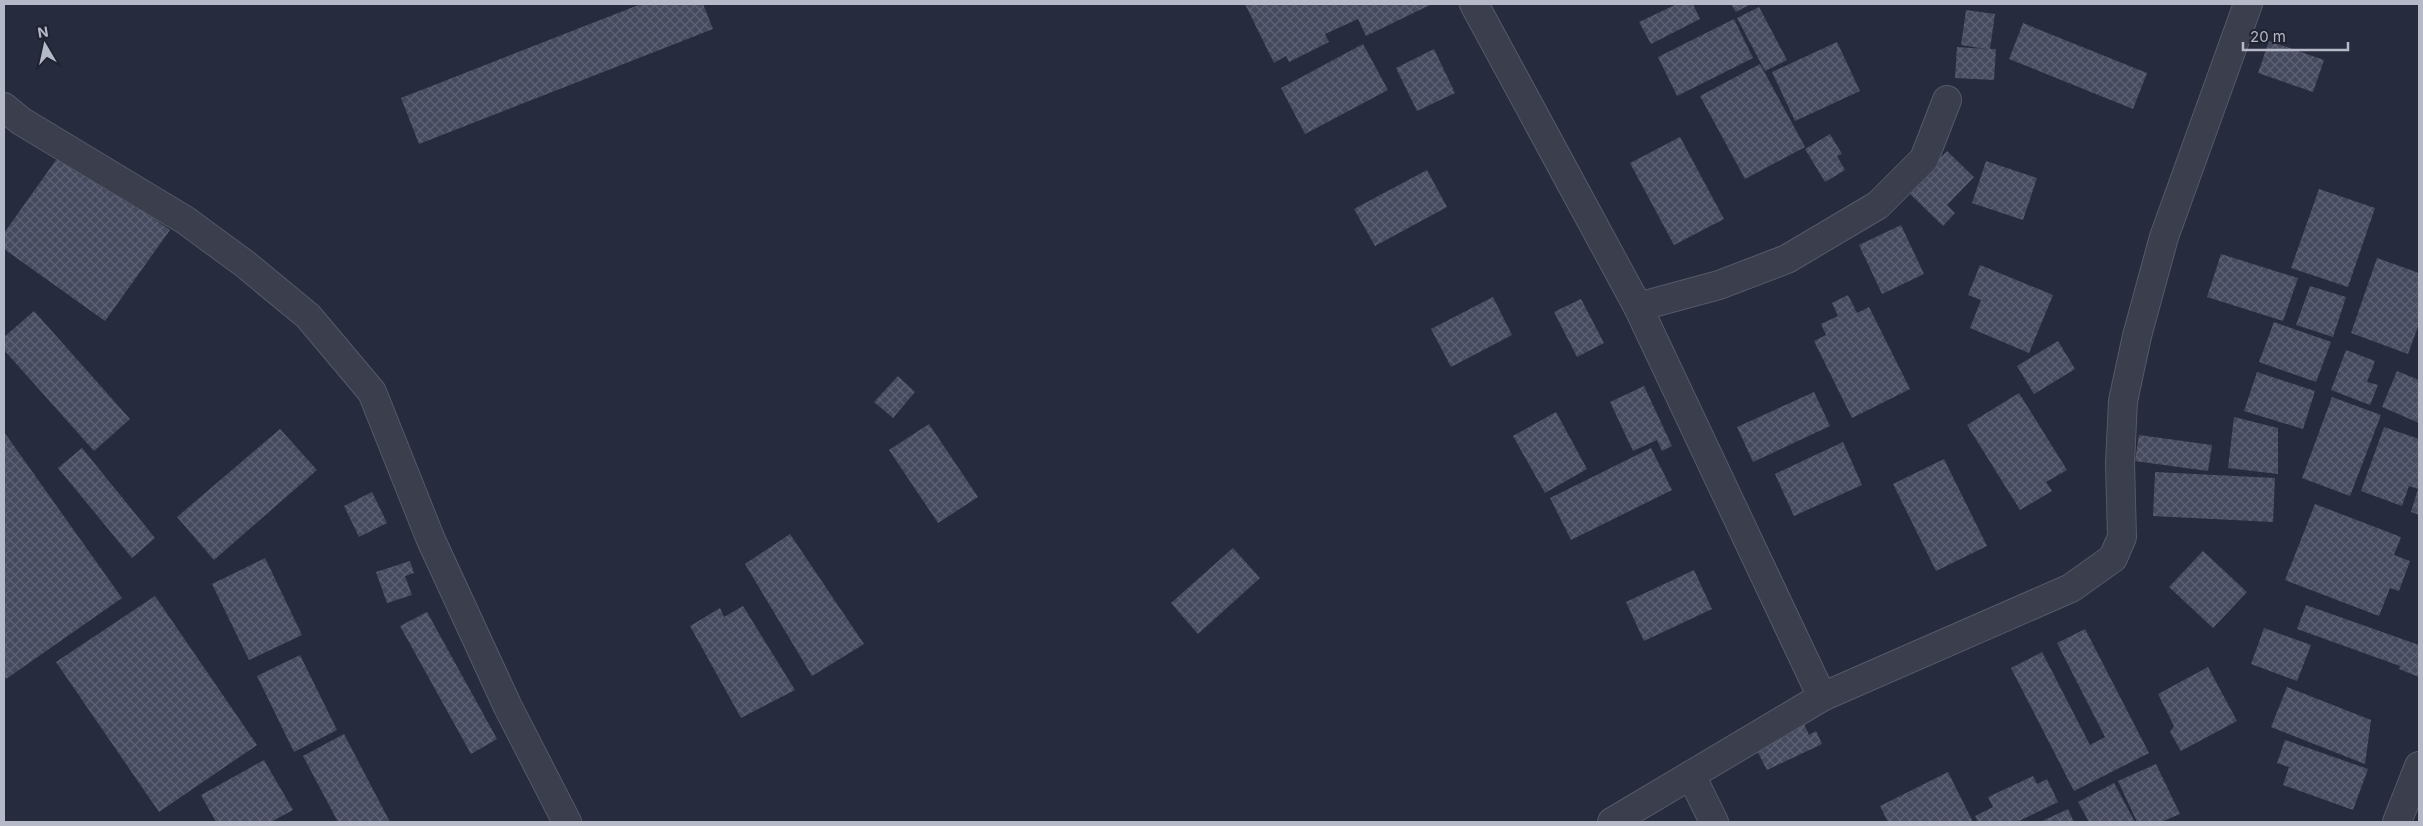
<svg xmlns="http://www.w3.org/2000/svg" width="2423" height="826" font-family="Inter,sans-serif">
	<style>
		.building { fill: url(#building-cross-hatch) }
		.lines { fill: none; stroke-linecap: round; stroke-linejoin: round }
		.minor-casing { stroke: #555968; stroke-width: 30 }
		.minor { stroke: #3a3e4d; stroke-width: 28 }
	</style>
	<defs>
		<pattern id="building-cross-hatch" width="8" height="8" patternUnits="userSpaceOnUse" patternTransform="scale(1.25)"><rect width="8" height="8" fill="#454a5e"/><path d="M0 0l8 8M0 8l8-8" fill="none" stroke="#5e6274"/></pattern>
	</defs>
	<rect width="100%" height="100%" fill="#262b3d"/>
	<g class="building">
		<polygon points="641,4 703,4 713,29 419,144 401,98"/>
		<polygon points="1245,4 1432,4 1366,36 1358,19 1325,34 1329,42 1289,62 1286,56 1274,63"/>
		<polygon points="1677,4 1693,4 1700,19 1651,44 1639,22"/>
		<polygon points="1731,4 1751,4 1736,12"/>
		<polygon points="1759,7 1787,60 1765,71 1737,18"/>
		<polygon points="1966,10 1995,14 1990,49 1996,49 1994,80 1955,78 1957,47 1986,49 1961,45"/>
		<polygon points="1734,19 1753,58 1677,96 1658,57"/>
		<polygon points="2023,23 2147,73 2133,109 2009,59"/>
		<polygon points="2269,41 2324,60 2313,92 2258,73"/>
		<polygon points="1837,42 1860,91 1795,121 1772,72"/>
		<polygon points="1363,44 1388,90 1305,134 1281,88"/>
		<polygon points="1434,49 1455,93 1417,111 1396,68"/>
		<polygon points="1760,64 1805,147 1745,179 1700,96"/>
		<polygon points="1830,134 1842,154 1837,156 1845,170 1825,182 1805,149"/>
		<polygon points="1680,137 1724,219 1674,245 1630,163"/>
		<polygon points="1947,151 1974,177 1947,205 1955,213 1943,226 1907,191"/>
		<polygon points="61,153 170,230 105,321 4,249 4,233"/>
		<polygon points="1986,161 2037,178 2023,220 1972,203"/>
		<polygon points="1427,170 1447,207 1375,246 1354,209"/>
		<polygon points="2319,189 2375,208 2348,287 2291,268"/>
		<polygon points="1901,225 1924,274 1882,294 1859,245"/>
		<polygon points="2221,254 2298,278 2283,321 2207,297"/>
		<polygon points="2377,258 2419,273 2419,324 2408,354 2351,333"/>
		<polygon points="1980,265 2053,295 2029,353 1970,328 1981,300 1968,295"/>
		<polygon points="2310,286 2346,297 2333,337 2296,325"/>
		<polygon points="1848,295 1857,313 1869,307 1910,389 1852,418 1814,341 1826,335 1821,324 1838,316 1832,303"/>
		<polygon points="1493,297 1512,335 1451,367 1431,329"/>
		<polygon points="1581,299 1604,343 1577,357 1554,312"/>
		<polygon points="34,311 130,419 94,451 4,350 4,337"/>
		<polygon points="2274,322 2331,342 2316,382 2259,362"/>
		<polygon points="2058,341 2075,369 2034,394 2017,366"/>
		<polygon points="2346,350 2375,361 2367,382 2378,385 2370,405 2331,390"/>
		<polygon points="2397,371 2419,380 2419,423 2382,407"/>
		<polygon points="2257,372 2315,391 2303,429 2244,411"/>
		<polygon points="898,376 915,392 893,418 874,402"/>
		<polygon points="1644,386 1672,446 1662,451 1657,440 1633,451 1610,402"/>
		<polygon points="1814,392 1830,426 1753,462 1737,427"/>
		<polygon points="2019,393 2067,470 2046,482 2052,491 2020,510 1967,425"/>
		<polygon points="2332,397 2381,415 2350,496 2302,478"/>
		<polygon points="1556,412 1587,469 1545,493 1513,436"/>
		<polygon points="2234,417 2278,428 2278,474 2228,468"/>
		<polygon points="929,424 978,497 938,523 889,450"/>
		<polygon points="2384,427 2419,439 2419,515 2411,512 2418,489 2409,486 2402,506 2361,491"/>
		<polygon points="280,429 317,470 214,560 177,517"/>
		<polygon points="4,432 122,598 6,679 4,676"/>
		<polygon points="2139,435 2212,445 2208,471 2135,461"/>
		<polygon points="1843,442 1862,485 1794,516 1775,474"/>
		<polygon points="82,448 155,538 132,558 58,468"/>
		<polygon points="1651,448 1672,490 1571,540 1550,498"/>
		<polygon points="1944,459 1987,546 1936,571 1893,484"/>
		<polygon points="2155,472 2275,478 2273,522 2153,516"/>
		<polygon points="372,492 387,523 359,537 344,506"/>
		<polygon points="2315,504 2401,537 2394,555 2410,561 2399,591 2390,588 2379,616 2285,580"/>
		<polygon points="790,534 864,644 812,676 745,564"/>
		<polygon points="1233,548 1260,578 1198,634 1171,603"/>
		<polygon points="2203,551 2247,592 2213,628 2169,587"/>
		<polygon points="265,558 302,635 249,660 212,584"/>
		<polygon points="410,561 414,573 405,576 412,595 387,603 376,572"/>
		<polygon points="1694,570 1712,609 1644,641 1626,602"/>
		<polygon points="155,596 257,745 159,812 56,662"/>
		<polygon points="2306,605 2419,645 2419,677 2399,669 2400,666 2297,629"/>
		<polygon points="743,606 795,690 741,718 690,626 720,608 724,617"/>
		<polygon points="427,612 497,739 471,754 400,626"/>
		<polygon points="2264,628 2311,645 2297,681 2251,664"/>
		<polygon points="2085,629 2149,753 2074,791 2011,668 2042,652 2090,745 2105,737 2057,643"/>
		<polygon points="300,655 337,730 294,752 257,676"/>
		<polygon points="2208,667 2237,721 2181,751 2170,732 2174,726 2158,694"/>
		<polygon points="2287,687 2371,720 2365,764 2271,727"/>
		<polygon points="1804,724 1809,735 1816,731 1822,744 1767,770 1755,747"/>
		<polygon points="344,734 390,822 338,822 303,756"/>
		<polygon points="2285,740 2368,769 2353,810 2283,785 2289,767 2277,763"/>
		<polygon points="264,760 293,810 271,822 216,822 201,795"/>
		<polygon points="2156,764 2180,814 2161,822 2137,822 2118,781"/>
		<polygon points="1948,772 1973,822 1888,822 1880,806"/>
		<polygon points="2033,776 2037,784 2047,779 2058,802 2017,822 1978,822 1975,816 1993,807 1988,797"/>
		<polygon points="2114,783 2135,822 2089,822 2078,802"/>
		<polygon points="2068,809 2074,822 2040,822"/>
	</g>
	<g class="lines">
		<defs>
			<g id="minor">
				<polyline points="1474,4 1638,307 1822,697"/>
				<polyline points="4,107 21,121 185,220 245,264 308,316 372,392 431,540 508,707 567,822"/>
				<polyline points="1638,307 1719,285 1787,259 1878,205 1924,159 1947,100"/>
				<polyline points="1691,775 1714,822"/>
				<polyline points="1612,822 1822,697 2071,588 2113,558 2122,537 2120,463 2123,401 2137,336 2164,237 2248,4"/>
				<polyline points="2397,822 2419,766"/>
			</g>
		</defs>
		<use href="#minor" class="minor-casing"/>
		<use href="#minor" class="minor"/>
	</g>
	<rect width="2423" height="826" fill="none" stroke="#b6b9c8" stroke-width="10"/>
	<g transform="translate(45 45) rotate(351)" stroke="#1f2332" stroke-width="4" paint-order="stroke">
	<path d="M0-4L9 19L0 12L-9 19Z" fill="#b6b9c8"/>
	<text y="-8" font-size="14" font-weight="bold" text-anchor="middle" fill="#b6b9c8">N</text>
	</g>
	<path d="M2243 42v8h105v-8" fill="none" stroke="#b6b9c8" stroke-width="2.5"/>
	<text x="2250" y="42" font-size="15" fill="#b6b9c8" stroke="#1f2332" stroke-width="4" paint-order="stroke">20 m</text>
</svg>
